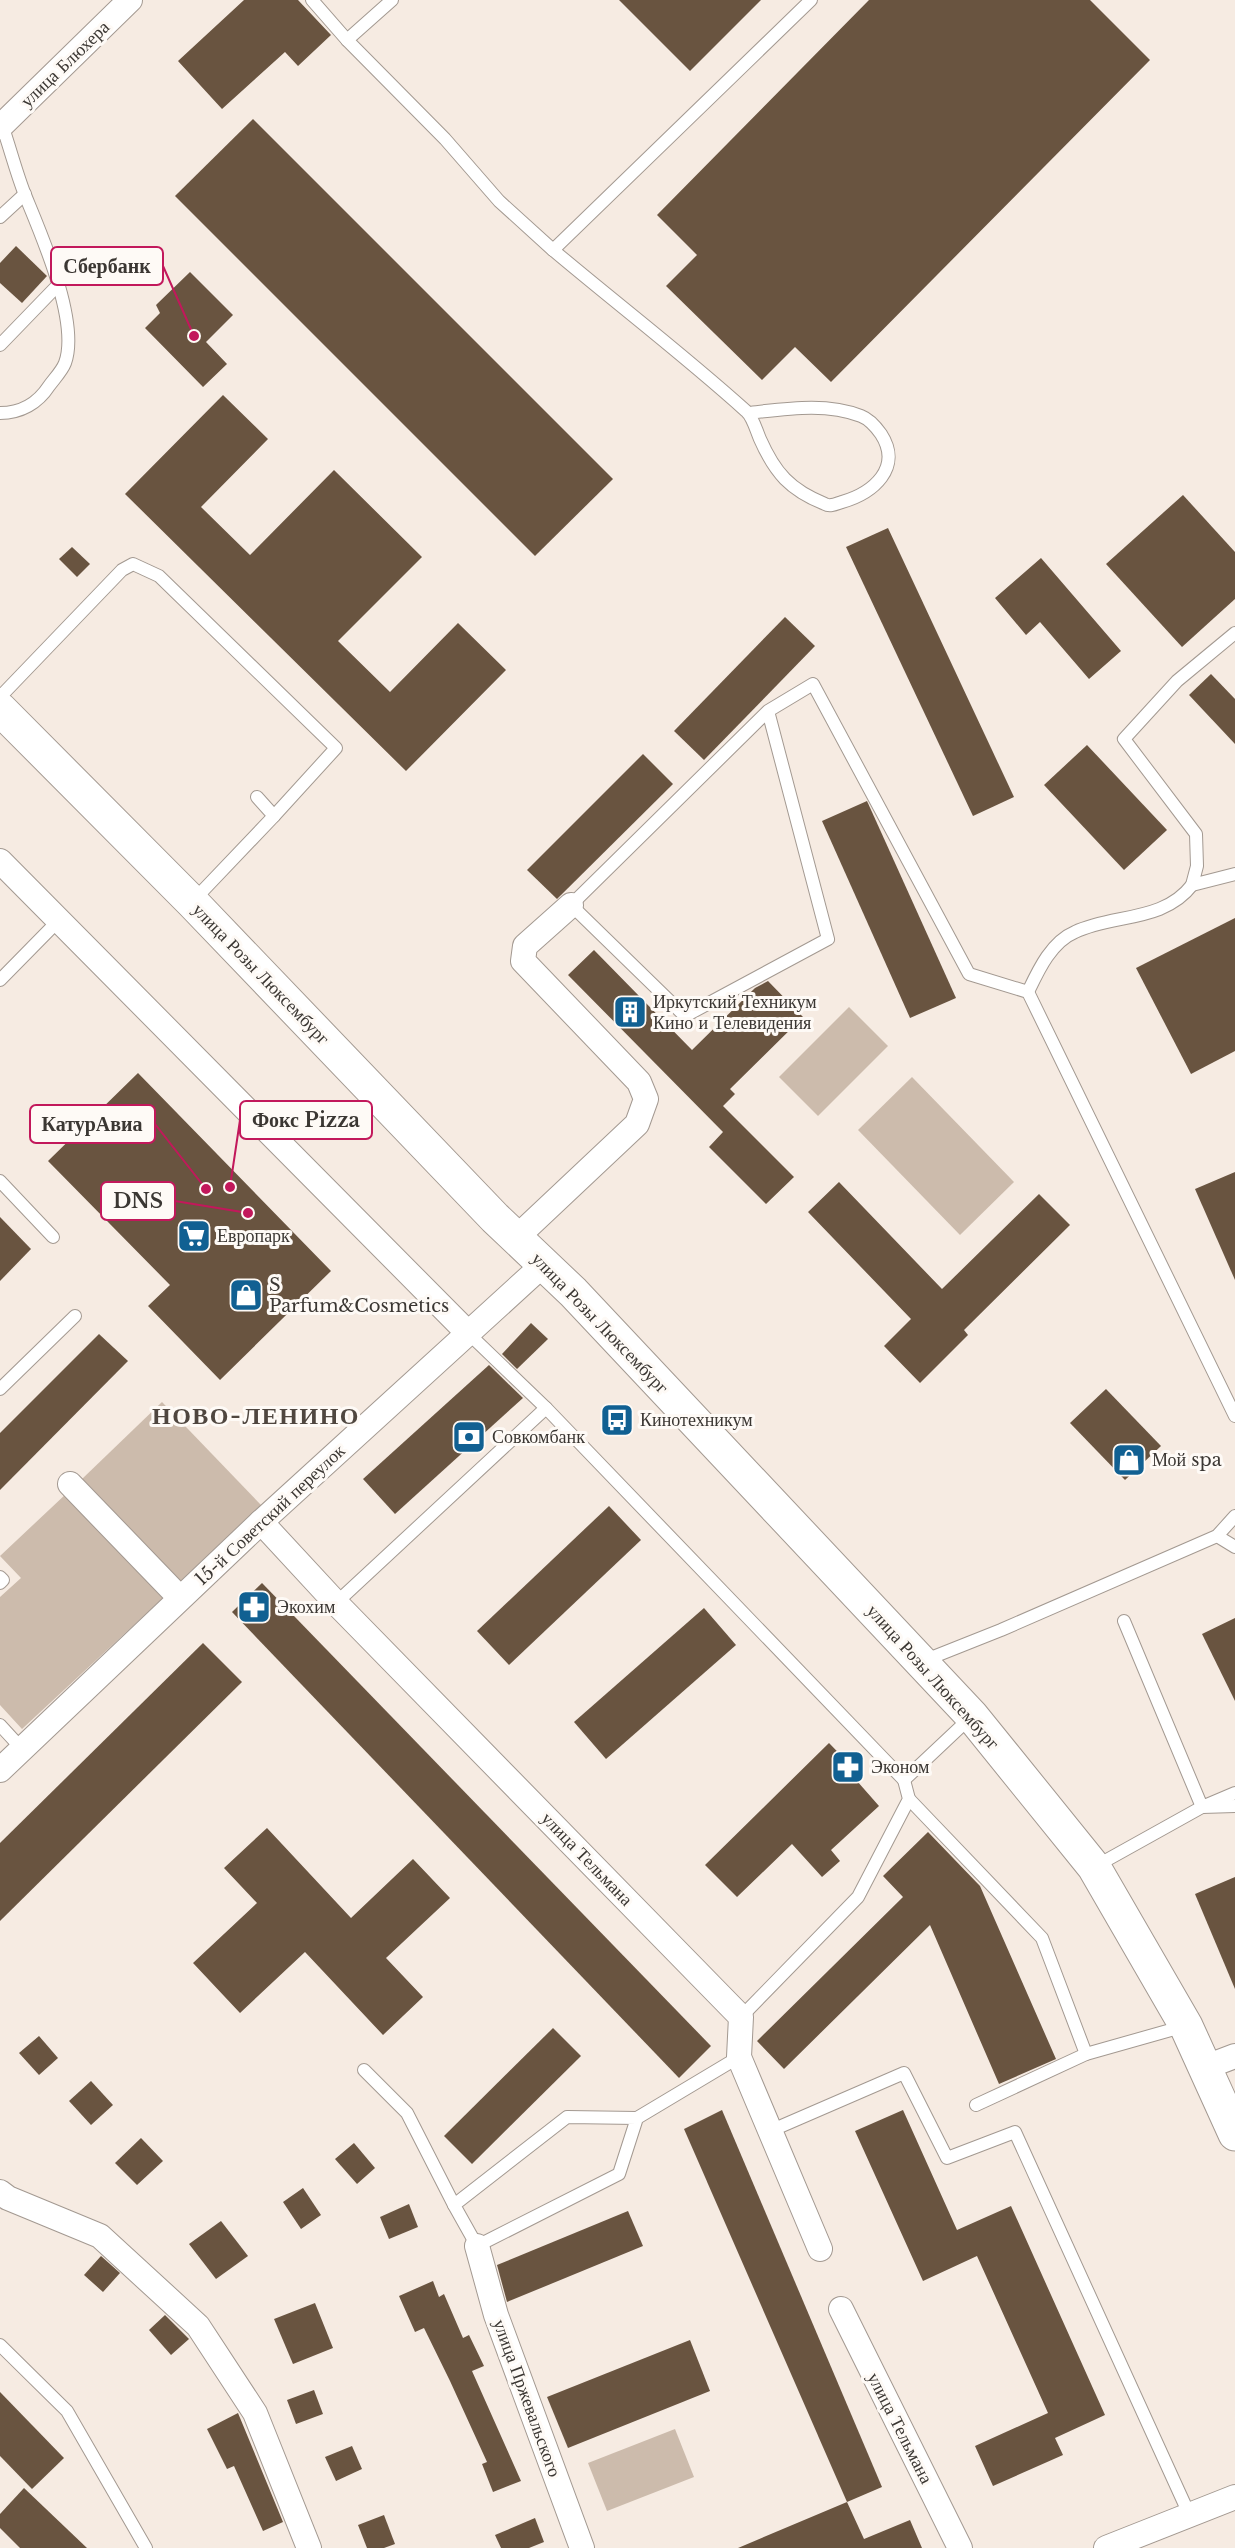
<svg xmlns="http://www.w3.org/2000/svg" width="1235" height="2548" font-family="'Libre Baskerville',serif">
	<style>
		.green { fill: #ccbbac }
		.building { fill: #695440 }
		.lines { fill: none; stroke-linecap: round; stroke-linejoin: round }
		.service-casing { stroke: #a39991; stroke-width: 14 }
		.minor-casing { stroke: #a39991; stroke-width: 26 }
		.secondary-casing { stroke: #a39991; stroke-width: 35 }
		.service { stroke: #fff; stroke-width: 12 }
		.minor { stroke: #fff; stroke-width: 24 }
		.secondary { stroke: #fff; stroke-width: 33 }
		.labels { text-anchor: middle; dominant-baseline: central; stroke-width: 6; stroke-linejoin: round; paint-order: stroke }
		.street-label { font-size: 18px; fill: #3b3733; stroke: #fefaf6 }
		.poi-label { font-size: 18px; fill: #3b3733; stroke: #fefaf6; text-anchor: start }
		.district-label { font-size: 24px; font-weight: bold; letter-spacing: 1.5px; fill: #4f463f; stroke: #fefaf6 }
		.leader { fill: none; stroke: #c2185b; stroke-width: 2 }
		.callout-dot { fill: #c2185b; stroke: #fefaf6; stroke-width: 2 }
		.callout { fill: #fefaf6; stroke: #c2185b; stroke-width: 2 }
		.callout-label { font-size: 20px; text-anchor: middle; font-weight: bold; fill: #3b3733 }
	</style>
	<rect width="100%" height="100%" fill="#f6ebe2"/>
	<g class="green">
		<polygon points="849,1007 888,1046 818,1116 779,1077"/>
		<polygon points="912,1077 1014,1182 960,1235 858,1130"/>
		<polygon points="162,1402 262,1506 182,1583 82,1479"/>
		<polygon points="67,1493 164,1597 22,1729 0,1705 0,1597 21,1578 0,1556"/>
		<polygon points="675,2429 694,2477 607,2511 588,2463"/>
	</g>
	<g class="building">
		<polygon points="244,0 298,0 331,35 298,66 285,52 222,109 178,61"/>
		<polygon points="619,0 761,0 690,71"/>
		<polygon points="869,0 1090,0 1150,60 831,382 795,347 762,380 666,286 697,255 657,215"/>
		<polygon points="253,119 613,479 535,556 175,196"/>
		<polygon points="16,246 47,276 22,303 0,283 0,263"/>
		<polygon points="190,272 233,315 206,342 227,364 203,387 145,328 160,313 156,305"/>
		<polygon points="223,395 268,439 201,507 250,555 334,470 422,557 338,641 390,692 458,623 506,670 406,771 125,494"/>
		<polygon points="1183,495 1235,552 1235,599 1182,647 1106,564"/>
		<polygon points="888,528 1014,797 973,816 846,547"/>
		<polygon points="72,547 90,564 77,577 59,559"/>
		<polygon points="1041,558 1121,651 1089,679 1040,622 1026,635 995,598"/>
		<polygon points="785,617 815,646 704,760 674,731"/>
		<polygon points="1211,674 1235,699 1235,744 1189,695"/>
		<polygon points="1087,745 1167,830 1124,870 1044,785"/>
		<polygon points="643,754 673,784 557,899 527,870"/>
		<polygon points="867,801 956,998 910,1018 822,821"/>
		<polygon points="1235,918 1235,1051 1191,1074 1136,968"/>
		<polygon points="594,950 692,1050 755,988 768,981 803,1017 730,1089 735,1094 723,1106 794,1177 766,1204 709,1147 723,1132 568,975"/>
		<polygon points="138,1073 331,1271 220,1380 148,1306 170,1285 48,1161"/>
		<polygon points="1235,1172 1235,1280 1195,1189"/>
		<polygon points="839,1182 942,1289 1039,1194 1070,1225 964,1330 968,1335 920,1383 884,1346 911,1319 808,1212"/>
		<polygon points="0,1217 31,1249 0,1281"/>
		<polygon points="531,1323 548,1339 517,1369 502,1354"/>
		<polygon points="99,1334 128,1361 0,1490 0,1433"/>
		<polygon points="489,1365 523,1398 395,1514 363,1479"/>
		<polygon points="1106,1389 1161,1446 1125,1480 1070,1423"/>
		<polygon points="609,1506 641,1540 509,1665 477,1631"/>
		<polygon points="262,1583 711,2046 679,2078 232,1612"/>
		<polygon points="704,1608 736,1645 606,1759 574,1722"/>
		<polygon points="1235,1618 1235,1701 1202,1634"/>
		<polygon points="203,1643 242,1682 0,1921 0,1843"/>
		<polygon points="829,1743 861,1776 857,1781 879,1806 831,1850 840,1861 822,1877 792,1844 737,1897 705,1865"/>
		<polygon points="267,1828 351,1918 413,1859 450,1898 386,1958 423,1997 383,2035 305,1952 240,2013 193,1963 257,1903 224,1868"/>
		<polygon points="928,1832 980,1886 1056,2059 999,2084 930,1925 784,2069 757,2041 903,1897 883,1876"/>
		<polygon points="1235,1877 1235,1989 1195,1894"/>
		<polygon points="553,2028 581,2056 472,2164 444,2136"/>
		<polygon points="39,2036 58,2058 39,2075 19,2053"/>
		<polygon points="91,2081 113,2105 91,2125 69,2101"/>
		<polygon points="722,2110 882,2487 847,2502 684,2129"/>
		<polygon points="903,2110 957,2230 1011,2206 1105,2415 1055,2438 1063,2455 993,2486 975,2446 1048,2413 977,2256 923,2281 855,2131"/>
		<polygon points="141,2138 163,2161 137,2185 115,2163"/>
		<polygon points="354,2143 375,2168 357,2184 335,2159"/>
		<polygon points="303,2188 321,2215 301,2229 283,2202"/>
		<polygon points="409,2204 418,2227 389,2239 380,2217"/>
		<polygon points="628,2211 643,2246 507,2302 497,2265"/>
		<polygon points="221,2221 248,2256 216,2279 189,2244"/>
		<polygon points="101,2256 120,2273 103,2292 84,2275"/>
		<polygon points="433,2281 439,2297 444,2294 463,2338 469,2335 484,2366 472,2371 521,2481 493,2492 482,2464 487,2462 450,2381 424,2328 415,2332 399,2296"/>
		<polygon points="315,2303 333,2348 293,2364 274,2319"/>
		<polygon points="165,2315 189,2339 171,2355 149,2330"/>
		<polygon points="690,2340 710,2391 568,2448 547,2397"/>
		<polygon points="314,2390 323,2414 296,2424 287,2400"/>
		<polygon points="0,2392 64,2458 32,2489 0,2456"/>
		<polygon points="238,2413 283,2522 263,2531 234,2466 227,2469 207,2429"/>
		<polygon points="352,2446 362,2469 336,2481 325,2457"/>
		<polygon points="24,2488 87,2548 20,2548 0,2528 0,2514"/>
		<polygon points="847,2502 864,2539 910,2520 922,2548 738,2548"/>
		<polygon points="384,2515 395,2544 384,2548 367,2548 358,2525"/>
		<polygon points="535,2518 544,2542 529,2548 501,2548 495,2535"/>
	</g>
	<g class="lines">
		<defs>
			<g id="service">
				<polyline points="312,0 347,40 445,139 499,201 553,250"/>
				<polyline points="347,40 392,0"/>
				<polyline points="0,217 25,194"/>
				<polyline points="0,345 58,285"/>
				<path d="M0,413C21,413 38,403 49,386C54,379 62,371 65,363C80,322 41,234 25,195C16,172 10,148 2,125"/>
				<path d="M748,413C785,409 826,402 861,416C869,419 876,427 881,434C903,468 873,493 842,502C836,504 830,507 825,504C790,490 775,473 760,439C756,430 753,417 746,411C684,355 617,304 553,250L811,0"/>
				<polyline points="1235,633 1177,681 1124,739 1196,834 1197,866 1192,885 1235,874"/>
				<polyline points="0,697 122,570 133,564 159,576 336,748 274,816"/>
				<polyline points="768,711 828,939 685,1016 571,905 768,711 813,684 969,974 1028,992 1235,1416"/>
				<polyline points="193,901 274,816 257,797"/>
				<polyline points="0,980 60,919"/>
				<path d="M1028,992C1038,971 1051,942 1075,932C1113,914 1164,922 1192,885"/>
				<polyline points="0,1181 53,1237"/>
				<polyline points="468,1333 546,1408 904,1780 971,1717"/>
				<polyline points="0,1389 75,1316"/>
				<polyline points="1217,1536 1235,1547"/>
				<polyline points="0,1577 3,1580 0,1583"/>
				<polyline points="336,1603 546,1408"/>
				<polyline points="1124,1621 1202,1807 1235,1793"/>
				<polyline points="923,1661 1001,1630 1217,1536 1235,1516"/>
				<polyline points="0,1725 22,1749"/>
				<polyline points="909,1799 1042,1938 1086,2054"/>
				<polyline points="1096,1866 1202,1807 1235,1806"/>
				<polyline points="741,2017 858,1897 909,1799 904,1780"/>
				<polyline points="364,2070 407,2113 454,2205"/>
				<polyline points="976,2105 1086,2054 1185,2026"/>
				<polyline points="637,2118 619,2174 477,2246 454,2205 567,2117 637,2118 739,2057"/>
				<polyline points="770,2131 904,2073 947,2158 1015,2132 1190,2516"/>
				<polyline points="0,2345 67,2411 146,2548"/>
			</g>
			<g id="minor">
				<polyline points="0,127 130,0"/>
				<polyline points="0,861 468,1333"/>
				<polyline points="517,1237 637,1124 646,1099 639,1082 523,961 525,946 571,905"/>
				<polyline points="70,1484 180,1598"/>
				<polyline points="261,1522 336,1603 741,2017 739,2057 820,2249"/>
				<polyline points="0,1770 261,1522 544,1264"/>
				<polyline points="1206,2067 1235,2056"/>
				<polyline points="0,2192 8,2198 100,2236 198,2326 255,2413 309,2548"/>
				<polyline points="477,2246 496,2315 582,2548"/>
				<polyline points="841,2309 960,2548"/>
				<polyline points="1106,2548 1235,2497"/>
			</g>
			<polyline id="secondary" points="0,709 192,902 495,1218 573,1292 972,1716 1094,1867 1186,2026 1235,2134"/>
		</defs>
		<use href="#service" class="service-casing"/>
		<use href="#minor" class="minor-casing"/>
		<use href="#secondary" class="secondary-casing"/>
		<use href="#service" class="service"/>
		<use href="#minor" class="minor"/>
		<use href="#secondary" class="secondary"/>
	</g>
	<defs>
		<symbol id="building-square" viewBox="-11 -11 22 22"><rect x="-9" y="-9" width="18" height="18" rx="4" fill="#116092" stroke="#fefaf6"/><path d="M-4-6H4V6H1V3H-1V6H-4ZM-2.5-4.3h1.7v1.8h-1.7ZM.8-4.3h1.7v1.8H.8ZM-2.5-1h1.7V.8h-1.7ZM.8-1h1.7V.8H.8Z" fill="#fff"/></symbol>
		<symbol id="supermarket-square" viewBox="-11 -11 22 22"><rect x="-9" y="-9" width="18" height="18" rx="4" fill="#116092" stroke="#fefaf6"/><path d="M-6-5.5h2.5l.6 2H6L4.5 2H-2.5L-4.4-4H-6ZM-1.5 3.2a1.3 1.3 0 1 0 .1 0ZM3 3.2a1.3 1.3 0 1 0 .1 0Z" fill="#fff"/></symbol>
		<symbol id="shop-square" viewBox="-11 -11 22 22"><rect x="-9" y="-9" width="18" height="18" rx="4" fill="#116092" stroke="#fefaf6"/><path d="M-5-2.5h2.3a2.7 3.5 0 0 1 5.4 0H5L5.5 6h-11ZM-1.5-2.5h3a1.5 2.3 0 0 0-3 0Z" fill="#fff"/></symbol>
		<symbol id="bus-square" viewBox="-11 -11 22 22"><rect x="-9" y="-9" width="18" height="18" rx="4" fill="#116092" stroke="#fefaf6"/><path d="M-5-6H5V4H4V6H2V4H-2V6H-4V4H-5ZM-3.5-4V0h7V-4ZM-3.5 1.2v1.5H-2V1.2ZM2 1.2v1.5H3.5V1.2Z" fill="#fff"/></symbol>
		<symbol id="bank-square" viewBox="-11 -11 22 22"><rect x="-9" y="-9" width="18" height="18" rx="4" fill="#116092" stroke="#fefaf6"/><path d="M-6-4H6V4H-6ZM0-2.3a2.3 2.3 0 1 0 0 4.6a2.3 2.3 0 1 0 0-4.6Z" fill="#fff"/></symbol>
		<symbol id="pharmacy-square" viewBox="-11 -11 22 22"><rect x="-9" y="-9" width="18" height="18" rx="4" fill="#116092" stroke="#fefaf6"/><path d="M-2-6h4v4h4v4h-4v4h-4v-4h-4v-4h4Z" fill="#fff"/></symbol>
	</defs>
	<g fill-rule="evenodd">
		<use href="#building-square" x="611" y="993" width="38" height="38"/>
		<use href="#supermarket-square" x="175" y="1217" width="38" height="38"/>
		<use href="#shop-square" x="227" y="1276" width="38" height="38"/>
		<use href="#bus-square" x="598" y="1401" width="38" height="38"/>
		<use href="#bank-square" x="450" y="1418" width="38" height="38"/>
		<use href="#shop-square" x="1110" y="1441" width="38" height="38"/>
		<use href="#pharmacy-square" x="235" y="1588" width="38" height="38"/>
		<use href="#pharmacy-square" x="829" y="1748" width="38" height="38"/>
	</g>
	<g class="labels">
		<g class="street-label">
			<text transform="translate(65 64) rotate(-44)">улица Блюхера</text>
			<text transform="translate(261 974) rotate(46)">улица Розы Люксембург</text>
			<text transform="translate(600 1323) rotate(46)">улица Розы Люксембург</text>
			<text transform="translate(270 1515) rotate(-43)">15-й Советский переулок</text>
			<text transform="translate(933 1677) rotate(48)">улица Розы Люксембург</text>
			<text transform="translate(587 1859) rotate(46)">улица Тельмана</text>
			<text transform="translate(527 2398) rotate(70)">улица Пржевальского</text>
			<text transform="translate(900 2428) rotate(63)">улица Тельмана</text>
		</g>
		<g class="poi-label">
			<text x="653" y="1002">Иркутский Техникум<tspan x="653" dy="21">Кино и Телевидения</tspan></text>
			<text x="217" y="1236">Европарк</text>
			<text x="269" y="1285">S<tspan x="269" dy="21">Parfum&amp;Cosmetics</tspan></text>
			<text x="640" y="1420">Кинотехникум</text>
			<text x="492" y="1437">Совкомбанк</text>
			<text x="1152" y="1460">Мой spa</text>
			<text x="277" y="1607">Экохим</text>
			<text x="871" y="1767">Эконом</text>
		</g>
		<g class="district-label">
			<text x="256" y="1415">НОВО-ЛЕНИНО</text>
		</g>
	</g>
	<path class="leader" d="M194 336L163 266M230 1187L240 1120M206 1189L155 1124M248 1213L175 1201"/>
	<g class="callout-dot">
		<circle cx="194" cy="336" r="6"/>
		<circle cx="230" cy="1187" r="6"/>
		<circle cx="206" cy="1189" r="6"/>
		<circle cx="248" cy="1213" r="6"/>
	</g>
	<g class="callout">
		<rect x="51" y="247" width="112" height="38" rx="6"/>
		<rect x="240" y="1101" width="132" height="38" rx="6"/>
		<rect x="30" y="1105" width="125" height="38" rx="6"/>
		<rect x="101" y="1182" width="74" height="38" rx="6"/>
	</g>
	<g class="callout-label">
		<text x="107" y="273">Сбербанк</text>
		<text x="306" y="1127">Фокс Pizza</text>
		<text x="92" y="1131">КатурАвиа</text>
		<text x="138" y="1208">DNS</text>
	</g>
</svg>
